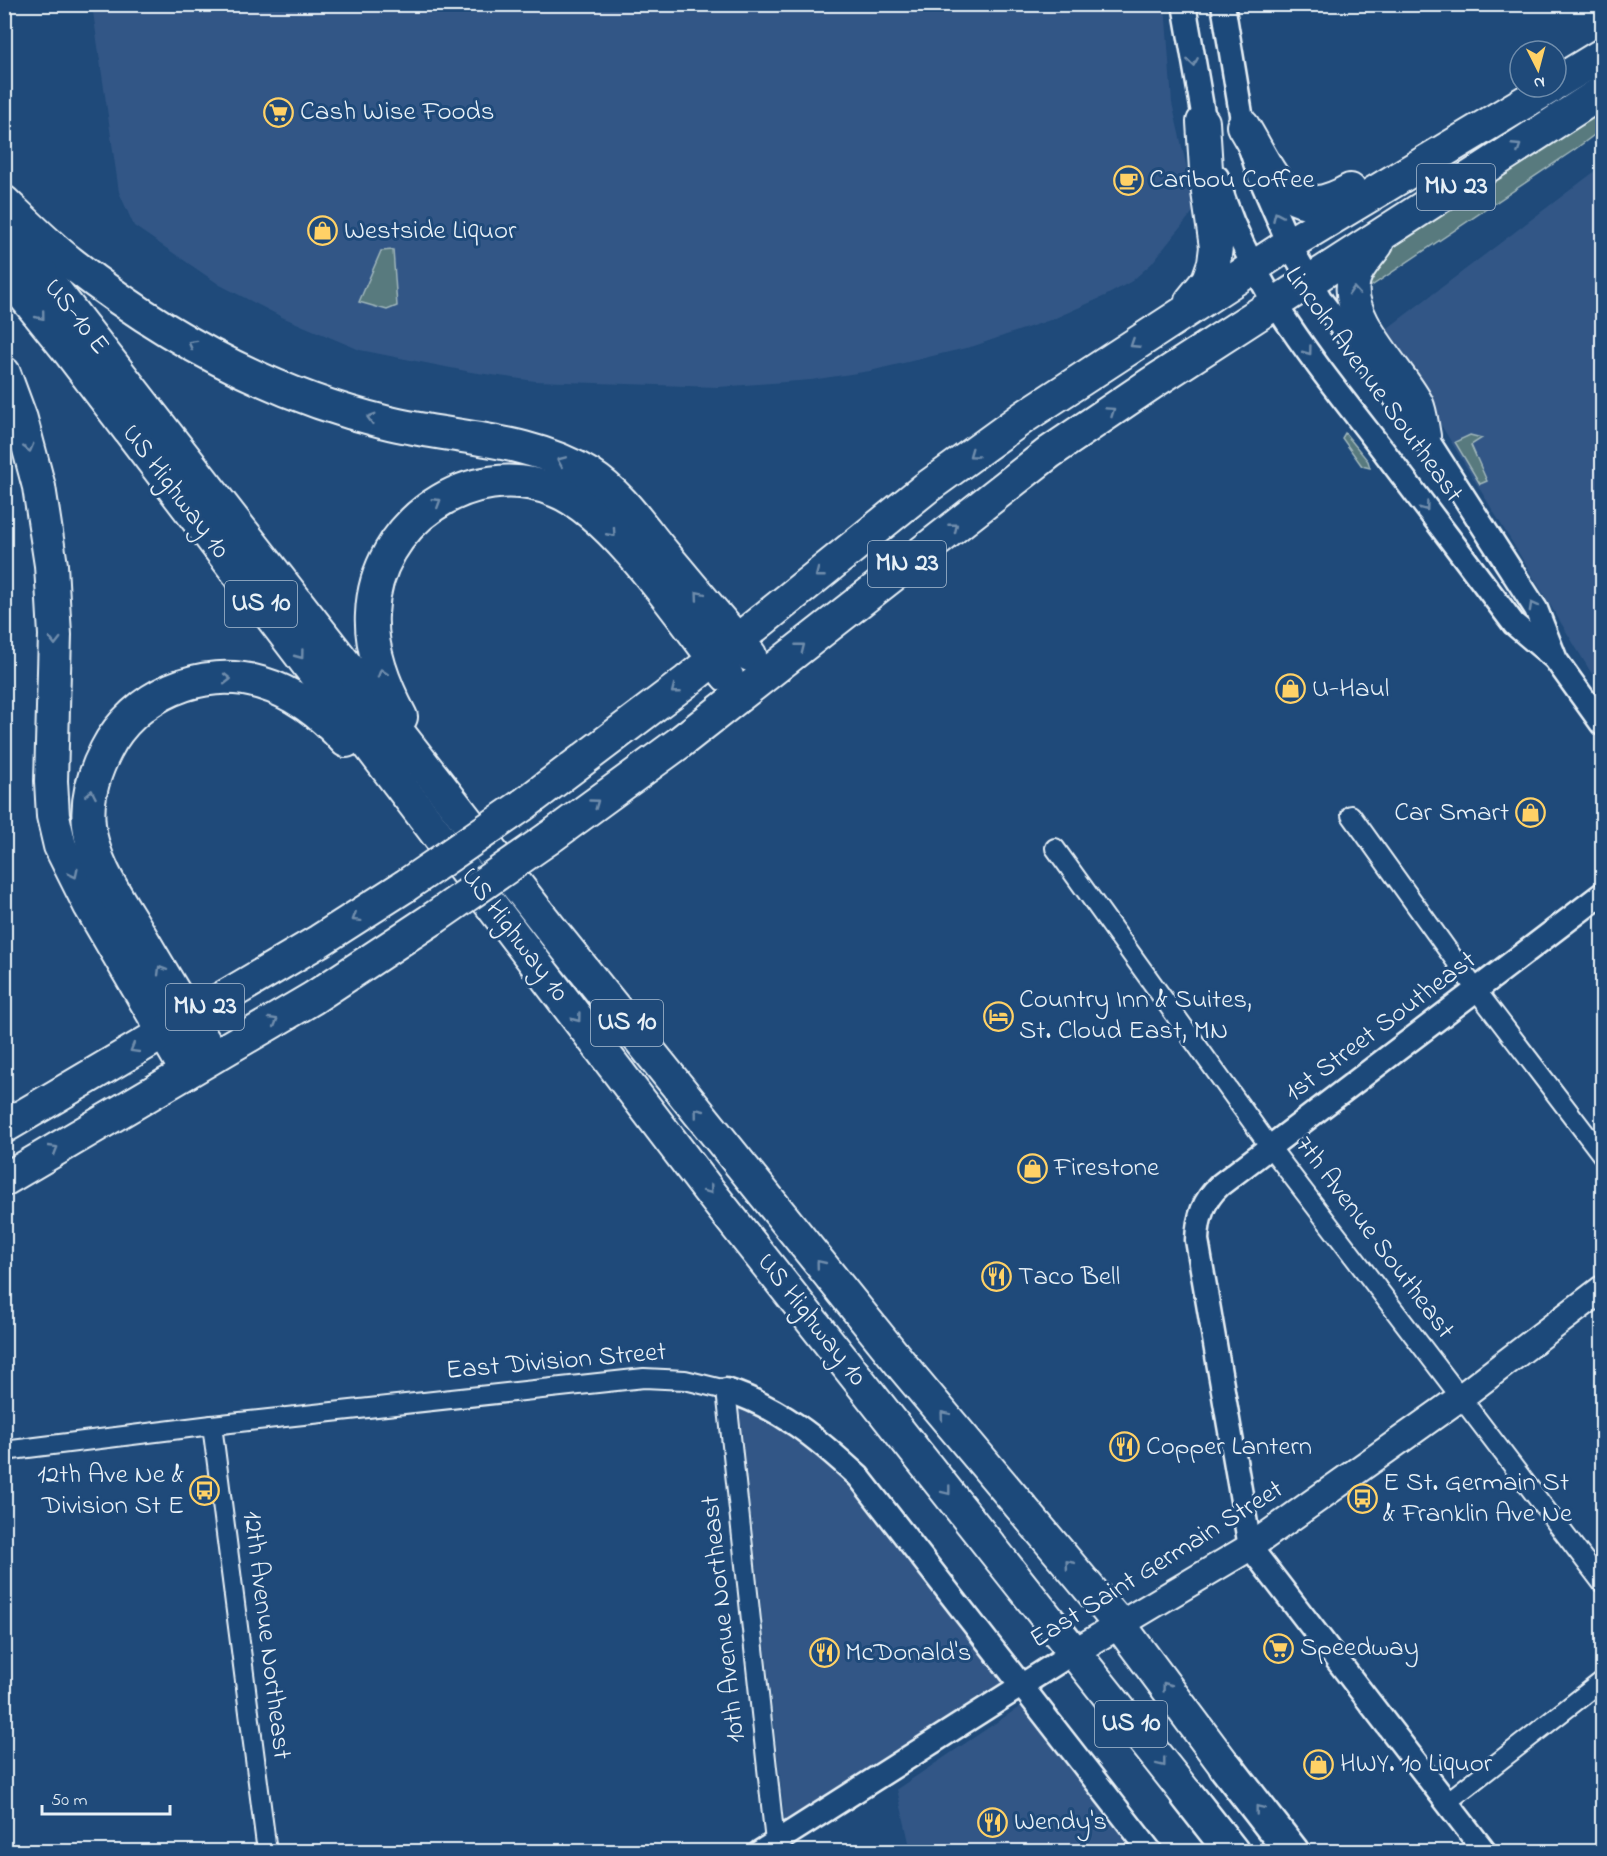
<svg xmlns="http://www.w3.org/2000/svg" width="1607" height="1856" font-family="'Indie Flower',sans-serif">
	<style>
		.built { fill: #325786 }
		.green { fill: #587a7e; stroke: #a0b6bb; stroke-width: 1.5 }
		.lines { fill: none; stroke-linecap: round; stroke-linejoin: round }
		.minor-casing { stroke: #e8f1f8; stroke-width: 22 }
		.tertiary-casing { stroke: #e8f1f8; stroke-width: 27 }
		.secondary-casing { stroke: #e8f1f8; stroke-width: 30 }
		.trunk-casing { stroke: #e8f1f8; stroke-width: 36 }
		.motorway-casing { stroke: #e8f1f8; stroke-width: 38 }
		.minor { stroke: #1f4a7a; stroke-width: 18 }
		.tertiary { stroke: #1f4a7a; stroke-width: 22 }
		.secondary { stroke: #1f4a7a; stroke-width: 26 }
		.trunk { stroke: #1f4a7a; stroke-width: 32 }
		.motorway { stroke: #1f4a7a; stroke-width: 33 }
		.trunk-bridge-casing { stroke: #e8f1f8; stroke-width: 36; stroke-linecap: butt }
		.trunk-bridge { stroke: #1f4a7a; stroke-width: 32 }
		.oneway { stroke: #6f8dac }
		.labels { text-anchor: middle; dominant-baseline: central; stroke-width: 6; stroke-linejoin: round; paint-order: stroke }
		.shield { fill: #1f4a7a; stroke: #acbfd2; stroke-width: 1.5 }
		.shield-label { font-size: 26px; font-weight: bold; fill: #e8f1f8 }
		.poi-label { font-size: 27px; fill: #e8f1f8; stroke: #1f4a7a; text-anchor: start }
		.street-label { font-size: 27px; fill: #e8f1f8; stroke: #1f4a7a }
	</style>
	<rect width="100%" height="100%" fill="#1f4a7a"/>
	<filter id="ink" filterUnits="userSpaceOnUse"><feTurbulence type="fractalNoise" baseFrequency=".0167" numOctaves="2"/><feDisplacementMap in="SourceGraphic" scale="12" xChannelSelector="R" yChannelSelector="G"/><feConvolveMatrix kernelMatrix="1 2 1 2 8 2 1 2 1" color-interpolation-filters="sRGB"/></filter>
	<g filter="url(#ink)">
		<g class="built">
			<polygon points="92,5 1165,5 1172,103 1196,208 1152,263 1132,281 1105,296 1053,319 974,346 870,371 811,380 718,387 535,381 471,372 360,350 282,317 220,285 134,226 119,192"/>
			<polygon points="1602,166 1602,666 1592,674 1384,331"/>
			<polygon points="5,540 9,596 5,726 4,726"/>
			<polygon points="739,1406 769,1418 848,1475 1005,1681 785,1823"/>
			<polygon points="1021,1706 1137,1851 911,1851 897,1789"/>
		</g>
		<g class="green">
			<polygon points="1602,108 1602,129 1574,150 1367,289 1362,283 1382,252"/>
			<polygon points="393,250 397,306 387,310 359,302 381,251"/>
			<polygon points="1345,433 1368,461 1370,468 1362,466 1342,438"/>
			<polygon points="1470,435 1482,438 1471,445 1487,481 1480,484 1455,442"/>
		</g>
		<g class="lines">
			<defs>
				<g id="minor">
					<polyline points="1351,815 1477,991 1602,1155"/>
					<polyline points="1055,848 1270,1147 1602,1583"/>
					<polyline points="212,1425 267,1852"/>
					<polyline points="4,1451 212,1425 644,1378 685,1380 726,1390 775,1842"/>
					<polyline points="1447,1802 1602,1681"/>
				</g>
				<g id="tertiary">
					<polyline points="1184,4 1207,136"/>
					<polyline points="1223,4 1243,126 1259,175 1289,244 1322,302 1430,444 1536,609 1556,660 1602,724"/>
					<path d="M1217,177C1246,281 1317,365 1382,449C1426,507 1470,566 1514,624L1553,657"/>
					<path d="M726,1390C780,1407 819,1440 859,1477L1151,1852"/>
					<polyline points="760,1852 1074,1652"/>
					<path d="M1485,1852L1250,1547L1197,1240C1198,1217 1203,1201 1220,1185L1602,894"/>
				</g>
				<polyline id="secondary" points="1074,1652 1250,1547 1461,1397 1602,1289"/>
				<g id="trunk">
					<polyline points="1556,83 1602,55"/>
					<path d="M1243,126C1272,173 1286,227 1350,190"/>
					<path d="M4,202C26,223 48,245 71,263C164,336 270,394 385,422C453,439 529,437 590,475C617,492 637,520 656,544C687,581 718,619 750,655"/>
					<polyline points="4,225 555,934 905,1369 1120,1625 1226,1767"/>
					<path d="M1377,244C1370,254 1357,267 1354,279C1343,317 1400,371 1417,404C1421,413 1422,426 1424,436"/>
					<polyline points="4,271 71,354 709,1191 1188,1796"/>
					<polyline points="1191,301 1208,280 1214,263 1216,247 1207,185 1203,122"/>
					<polyline points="4,373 21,419 39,487 51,565 55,635 51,781 53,816 60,846 90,906 187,1072"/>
					<path d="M401,717C385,687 370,649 372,614C375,523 471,456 556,491C614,514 687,625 727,676"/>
					<polyline points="523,805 687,681 926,488 1024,417 1289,244 1550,87"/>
					<polyline points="549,838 679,743 1050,452 1152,383 1602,92"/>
					<path d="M213,1056C188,1016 164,976 140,935C120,901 93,865 89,825C86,799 94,773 106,750C133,696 202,665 261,683C295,693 323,715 346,741"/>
					<polyline points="4,1127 319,941 405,886"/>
					<polyline points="4,1180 313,998 434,918"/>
				</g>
				<g id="motorway">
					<polyline points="1226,1767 1292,1852"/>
					<polyline points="1188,1796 1232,1852"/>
				</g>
			</defs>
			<use href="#minor" class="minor-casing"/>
			<use href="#tertiary" class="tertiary-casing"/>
			<use href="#secondary" class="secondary-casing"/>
			<use href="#trunk" class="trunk-casing"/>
			<use href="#motorway" class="motorway-casing"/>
			<use href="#minor" class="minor"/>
			<use href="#tertiary" class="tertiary"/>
			<use href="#secondary" class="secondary"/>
			<use href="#trunk" class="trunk"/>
			<use href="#motorway" class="motorway"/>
			<defs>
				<g id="trunk-bridge">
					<polyline points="405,886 523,805"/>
					<polyline points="434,918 549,838"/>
				</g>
			</defs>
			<use href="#trunk-bridge" class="trunk-bridge-casing"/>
			<use href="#trunk-bridge" class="trunk-bridge"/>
		</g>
		<defs><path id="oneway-chevron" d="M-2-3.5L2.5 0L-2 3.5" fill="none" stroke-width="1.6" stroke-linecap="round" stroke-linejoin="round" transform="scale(1.5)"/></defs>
		<g class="oneway">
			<use href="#oneway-chevron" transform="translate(1193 62) rotate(81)"/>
			<use href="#oneway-chevron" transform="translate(1517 147) rotate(-33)"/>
			<use href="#oneway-chevron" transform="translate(1277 216) rotate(-114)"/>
			<use href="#oneway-chevron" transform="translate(1354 291) rotate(-94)"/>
			<use href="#oneway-chevron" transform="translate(41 316) rotate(51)"/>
			<use href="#oneway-chevron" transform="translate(192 344) rotate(-151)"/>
			<use href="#oneway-chevron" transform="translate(1134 344) rotate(147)"/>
			<use href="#oneway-chevron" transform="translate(1308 351) rotate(53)"/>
			<use href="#oneway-chevron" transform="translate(1111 411) rotate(-34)"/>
			<use href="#oneway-chevron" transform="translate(371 418) rotate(-164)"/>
			<use href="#oneway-chevron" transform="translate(29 448) rotate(75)"/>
			<use href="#oneway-chevron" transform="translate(973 454) rotate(144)"/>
			<use href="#oneway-chevron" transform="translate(561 461) rotate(-157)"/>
			<use href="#oneway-chevron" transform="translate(437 502) rotate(-32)"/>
			<use href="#oneway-chevron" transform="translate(1425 507) rotate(53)"/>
			<use href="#oneway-chevron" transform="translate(954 527) rotate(-38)"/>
			<use href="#oneway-chevron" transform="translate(612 533) rotate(48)"/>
			<use href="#oneway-chevron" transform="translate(819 574) rotate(142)"/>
			<use href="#oneway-chevron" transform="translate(699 595) rotate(-130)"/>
			<use href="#oneway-chevron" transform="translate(1533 606) rotate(-119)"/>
			<use href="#oneway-chevron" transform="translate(55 641) rotate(90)"/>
			<use href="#oneway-chevron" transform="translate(801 647) rotate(-38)"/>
			<use href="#oneway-chevron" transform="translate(300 655) rotate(53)"/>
			<use href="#oneway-chevron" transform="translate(382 673) rotate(-107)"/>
			<use href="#oneway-chevron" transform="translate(227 679)"/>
			<use href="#oneway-chevron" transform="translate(675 690) rotate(142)"/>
			<use href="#oneway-chevron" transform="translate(91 794) rotate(-79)"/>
			<use href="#oneway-chevron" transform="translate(595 803) rotate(-36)"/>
			<use href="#oneway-chevron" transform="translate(74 874) rotate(64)"/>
			<use href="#oneway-chevron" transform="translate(356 918) rotate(148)"/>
			<use href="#oneway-chevron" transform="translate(161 970) rotate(-121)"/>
			<use href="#oneway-chevron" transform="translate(577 1018) rotate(53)"/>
			<use href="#oneway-chevron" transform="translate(274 1021) rotate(-30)"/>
			<use href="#oneway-chevron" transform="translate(134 1049) rotate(149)"/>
			<use href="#oneway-chevron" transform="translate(698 1112) rotate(-129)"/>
			<use href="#oneway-chevron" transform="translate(54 1149) rotate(-31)"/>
			<use href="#oneway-chevron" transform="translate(709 1190) rotate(52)"/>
			<use href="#oneway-chevron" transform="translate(820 1264) rotate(-129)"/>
			<use href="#oneway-chevron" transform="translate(944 1415) rotate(-130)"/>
			<use href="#oneway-chevron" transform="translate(947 1491) rotate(52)"/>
			<use href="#oneway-chevron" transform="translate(1069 1564) rotate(-130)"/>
			<use href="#oneway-chevron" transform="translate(1166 1686) rotate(-127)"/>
			<use href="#oneway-chevron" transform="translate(1162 1763) rotate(52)"/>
			<use href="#oneway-chevron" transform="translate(1259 1809) rotate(-128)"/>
		</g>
	</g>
	<defs>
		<symbol id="supermarket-ring" viewBox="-11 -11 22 22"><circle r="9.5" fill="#1f4a7a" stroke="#ffd166" stroke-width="1.5"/><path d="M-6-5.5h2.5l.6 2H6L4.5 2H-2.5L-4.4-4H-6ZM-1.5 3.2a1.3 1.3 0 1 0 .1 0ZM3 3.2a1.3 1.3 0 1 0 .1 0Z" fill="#ffd166"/></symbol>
		<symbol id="cafe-ring" viewBox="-11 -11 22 22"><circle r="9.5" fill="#1f4a7a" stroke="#ffd166" stroke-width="1.5"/><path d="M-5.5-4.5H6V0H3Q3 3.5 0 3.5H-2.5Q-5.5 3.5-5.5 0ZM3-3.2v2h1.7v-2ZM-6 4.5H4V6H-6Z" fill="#ffd166"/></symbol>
		<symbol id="shop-ring" viewBox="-11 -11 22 22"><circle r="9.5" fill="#1f4a7a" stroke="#ffd166" stroke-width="1.5"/><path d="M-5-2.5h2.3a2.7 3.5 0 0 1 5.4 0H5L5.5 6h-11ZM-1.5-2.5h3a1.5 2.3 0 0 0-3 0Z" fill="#ffd166"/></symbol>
		<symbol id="hotel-ring" viewBox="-11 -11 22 22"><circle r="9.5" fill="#1f4a7a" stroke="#ffd166" stroke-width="1.5"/><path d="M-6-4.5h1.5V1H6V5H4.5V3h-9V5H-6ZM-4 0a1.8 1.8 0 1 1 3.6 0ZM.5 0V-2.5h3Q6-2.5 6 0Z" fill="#ffd166"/></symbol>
		<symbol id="restaurant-ring" viewBox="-11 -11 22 22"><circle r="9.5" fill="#1f4a7a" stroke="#ffd166" stroke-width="1.5"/><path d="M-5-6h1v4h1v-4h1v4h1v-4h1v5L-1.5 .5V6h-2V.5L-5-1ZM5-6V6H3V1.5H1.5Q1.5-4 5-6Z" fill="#ffd166"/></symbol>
		<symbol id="bus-ring" viewBox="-11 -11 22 22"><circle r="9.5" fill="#1f4a7a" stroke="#ffd166" stroke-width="1.5"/><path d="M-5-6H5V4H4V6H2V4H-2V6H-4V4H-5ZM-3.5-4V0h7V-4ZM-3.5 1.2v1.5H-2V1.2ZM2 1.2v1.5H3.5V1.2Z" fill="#ffd166"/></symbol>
	</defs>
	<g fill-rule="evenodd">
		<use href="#supermarket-ring" x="262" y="96" width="33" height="33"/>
		<use href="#cafe-ring" x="1112" y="164" width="33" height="33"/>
		<use href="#shop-ring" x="306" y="214" width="33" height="33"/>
		<use href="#shop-ring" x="1274" y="672" width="33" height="33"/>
		<use href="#shop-ring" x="1514" y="796" width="33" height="33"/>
		<use href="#hotel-ring" x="982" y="1000" width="33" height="33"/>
		<use href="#shop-ring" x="1016" y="1152" width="33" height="33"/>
		<use href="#restaurant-ring" x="980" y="1260" width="33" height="33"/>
		<use href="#restaurant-ring" x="1108" y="1430" width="33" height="33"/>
		<use href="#bus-ring" x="188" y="1474" width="33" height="33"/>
		<use href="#bus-ring" x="1346" y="1482" width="33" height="33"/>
		<use href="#supermarket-ring" x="1262" y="1632" width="33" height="33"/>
		<use href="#restaurant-ring" x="808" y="1636" width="33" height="33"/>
		<use href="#shop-ring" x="1302" y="1748" width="33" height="33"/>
		<use href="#restaurant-ring" x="976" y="1806" width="33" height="33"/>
	</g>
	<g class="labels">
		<g class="shield">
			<rect x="1417" y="164" width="78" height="46" rx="4.5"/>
			<rect x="868" y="541" width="78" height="46" rx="4.5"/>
			<rect x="225" y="581" width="72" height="46" rx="4.5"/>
			<rect x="166" y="984" width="78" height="46" rx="4.5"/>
			<rect x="591" y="1000" width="72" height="46" rx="4.5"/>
			<rect x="1095" y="1701" width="72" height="46" rx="4.5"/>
		</g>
		<g class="shield-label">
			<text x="1456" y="187">MN 23</text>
			<text x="907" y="564">MN 23</text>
			<text x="261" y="604">US 10</text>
			<text x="205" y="1007">MN 23</text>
			<text x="627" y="1023">US 10</text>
			<text x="1131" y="1724">US 10</text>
		</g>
		<g class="poi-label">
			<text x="300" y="112">Cash Wise Foods</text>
			<text x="1149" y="180">Caribou Coffee</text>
			<text x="344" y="231">Westside Liquor</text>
			<text x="1312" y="689">U-Haul</text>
			<text x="1509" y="813" text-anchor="end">Car Smart</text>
			<text x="1019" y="1000">Country Inn &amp; Suites,<tspan x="1019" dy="31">St. Cloud East, MN</tspan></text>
			<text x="1054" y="1168">Firestone</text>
			<text x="1018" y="1277">Taco Bell</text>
			<text x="1146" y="1447">Copper Lantern</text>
			<text x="184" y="1475" text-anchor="end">12th Ave Ne &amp;<tspan x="184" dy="31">Division St E</tspan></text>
			<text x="1383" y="1483">E St. Germain St<tspan x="1383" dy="31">&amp; Franklin Ave Ne</tspan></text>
			<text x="1300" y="1648">Speedway</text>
			<text x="845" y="1653">McDonald's</text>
			<text x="1340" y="1764">HWY. 10 Liquor</text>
			<text x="1014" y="1822">Wendy's</text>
		</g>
		<g class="street-label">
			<text transform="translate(76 317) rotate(52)">US-10 E</text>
			<text transform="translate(1373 385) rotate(54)">Lincoln Avenue Southeast</text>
			<text transform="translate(175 492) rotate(53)">US Highway 10</text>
			<text transform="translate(514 935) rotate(53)">US Highway 10</text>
			<text transform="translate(1381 1027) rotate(-37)">1st Street Southeast</text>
			<text transform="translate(1374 1238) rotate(53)">7th Avenue Southeast</text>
			<text transform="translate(811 1320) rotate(52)">US Highway 10</text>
			<text transform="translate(556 1362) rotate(-5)">East Division Street</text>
			<text transform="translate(1157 1565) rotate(-32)">East Saint Germain Street</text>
			<text transform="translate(724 1619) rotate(-96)">10th Avenue Northeast</text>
			<text transform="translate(266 1635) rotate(83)">12th Avenue Northeast</text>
		</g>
	</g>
	<rect width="1607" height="1856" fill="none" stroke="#1f4a7a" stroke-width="24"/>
	<rect x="12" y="12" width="1583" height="1832" fill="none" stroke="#e8f1f8" stroke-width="2" filter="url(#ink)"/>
	<g transform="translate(1538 69) rotate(174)"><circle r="28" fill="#1f4a7a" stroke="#6f8dac" stroke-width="1.5"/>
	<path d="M0-4.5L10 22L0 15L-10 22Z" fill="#ffd166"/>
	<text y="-9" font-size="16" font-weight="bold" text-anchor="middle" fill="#e8f1f8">N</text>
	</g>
	<path d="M42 1805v9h128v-9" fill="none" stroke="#e8f1f8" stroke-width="3"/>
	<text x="51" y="1805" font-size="18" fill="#e8f1f8" stroke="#1f4a7a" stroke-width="4.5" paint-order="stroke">50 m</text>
</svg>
